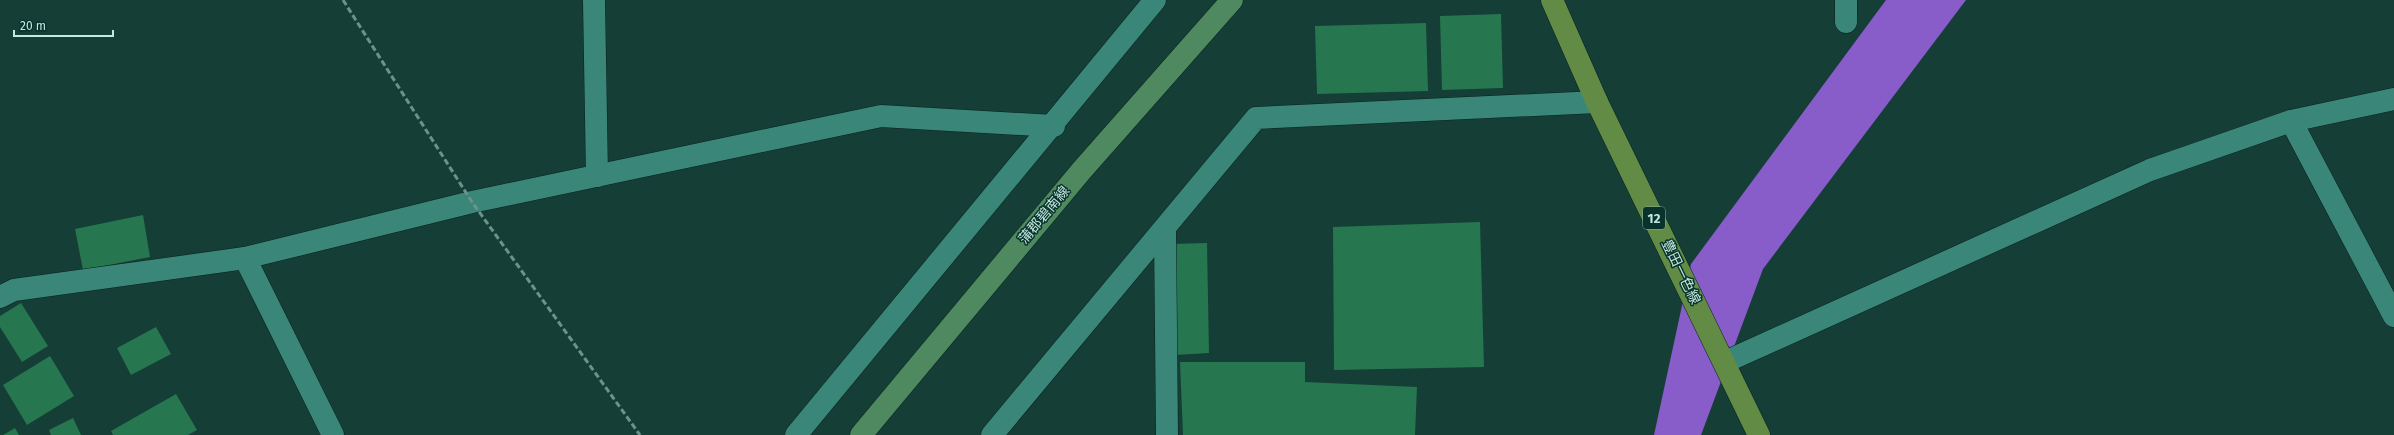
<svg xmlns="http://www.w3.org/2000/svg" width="2394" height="435" font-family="'Fira Sans','Noto Sans JP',sans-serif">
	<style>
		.water { fill: #885dca }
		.building { fill: #267650 }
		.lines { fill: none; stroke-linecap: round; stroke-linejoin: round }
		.street-casing { stroke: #0a221e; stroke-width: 23 }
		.secondary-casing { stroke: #0a221e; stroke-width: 23 }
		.primary-casing { stroke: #0a221e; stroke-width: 23 }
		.street { stroke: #3a8779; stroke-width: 22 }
		.secondary { stroke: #4e895f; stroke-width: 22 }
		.primary { stroke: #628c45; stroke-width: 22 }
		.rail { stroke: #6c938a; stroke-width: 3; stroke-dasharray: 6 3; stroke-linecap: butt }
		.labels { text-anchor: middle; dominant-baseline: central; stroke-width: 3; stroke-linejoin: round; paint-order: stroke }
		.shield { fill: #08332c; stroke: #8bb2a9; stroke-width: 1 }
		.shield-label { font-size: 13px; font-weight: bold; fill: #c3e8df }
		.street-label { font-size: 14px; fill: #c3e8df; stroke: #08332c }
	</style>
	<rect width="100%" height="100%" fill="#153e36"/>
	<polygon class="water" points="1886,0 1966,0 1763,269 1701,435 1654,435 1691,264"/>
	<g class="building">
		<polygon points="1501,14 1503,88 1442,90 1440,16"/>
		<polygon points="1426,23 1428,91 1317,94 1315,26"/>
		<polygon points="143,215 150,257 83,270 75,229"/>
		<polygon points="1480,222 1484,367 1334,370 1333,227"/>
		<polygon points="1207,243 1209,353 1175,355 1172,244"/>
		<polygon points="21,303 48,346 22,362 0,327 0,316"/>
		<polygon points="156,327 171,354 131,375 117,348"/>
		<polygon points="50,356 74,396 27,425 3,385"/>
		<polygon points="1180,362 1305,362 1305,382 1417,387 1415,435 1183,435"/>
		<polygon points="176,394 197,430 188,435 113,435 111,431"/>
		<polygon points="73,418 81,435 51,435 49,430"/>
		<polygon points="15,428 19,435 3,435"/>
	</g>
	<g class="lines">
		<defs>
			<g id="street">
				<polyline points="594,0 597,176"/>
				<polyline points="1846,22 1846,0"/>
				<polyline points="2291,121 2394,316"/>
				<polyline points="1165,230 1167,435"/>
				<polyline points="245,258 333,435"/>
				<polyline points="0,297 14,290 245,258 472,202 881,116 1054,126"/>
				<polyline points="1725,362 2150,170 2291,121 2394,99"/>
				<polyline points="796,435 1155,0"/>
				<polyline points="992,435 1256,118 1597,102"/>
			</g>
			<polyline id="secondary" points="861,435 1082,170 1232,0"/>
			<polyline id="primary" points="1552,0 1597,102 1759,435"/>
		</defs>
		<use href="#street" class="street-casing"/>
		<use href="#secondary" class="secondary-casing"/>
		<use href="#primary" class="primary-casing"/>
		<use href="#street" class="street"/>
		<use href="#secondary" class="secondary"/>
		<use href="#primary" class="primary"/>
		<polyline class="rail" points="343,0 472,202 640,435"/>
	</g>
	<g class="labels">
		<rect class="shield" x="1643" y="207" width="22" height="22" rx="3"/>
		<g class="shield-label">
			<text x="1654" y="218">12</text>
		</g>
		<g class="street-label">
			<text transform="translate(1044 215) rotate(-50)">蒲郡碧南線</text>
			<text transform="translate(1681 272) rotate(64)">豊田一色線</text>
		</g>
	</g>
	<path d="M14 30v6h99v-6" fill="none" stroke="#c3e8df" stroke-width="2"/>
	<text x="20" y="30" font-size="12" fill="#c3e8df" stroke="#08332c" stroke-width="3" paint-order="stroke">20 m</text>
</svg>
